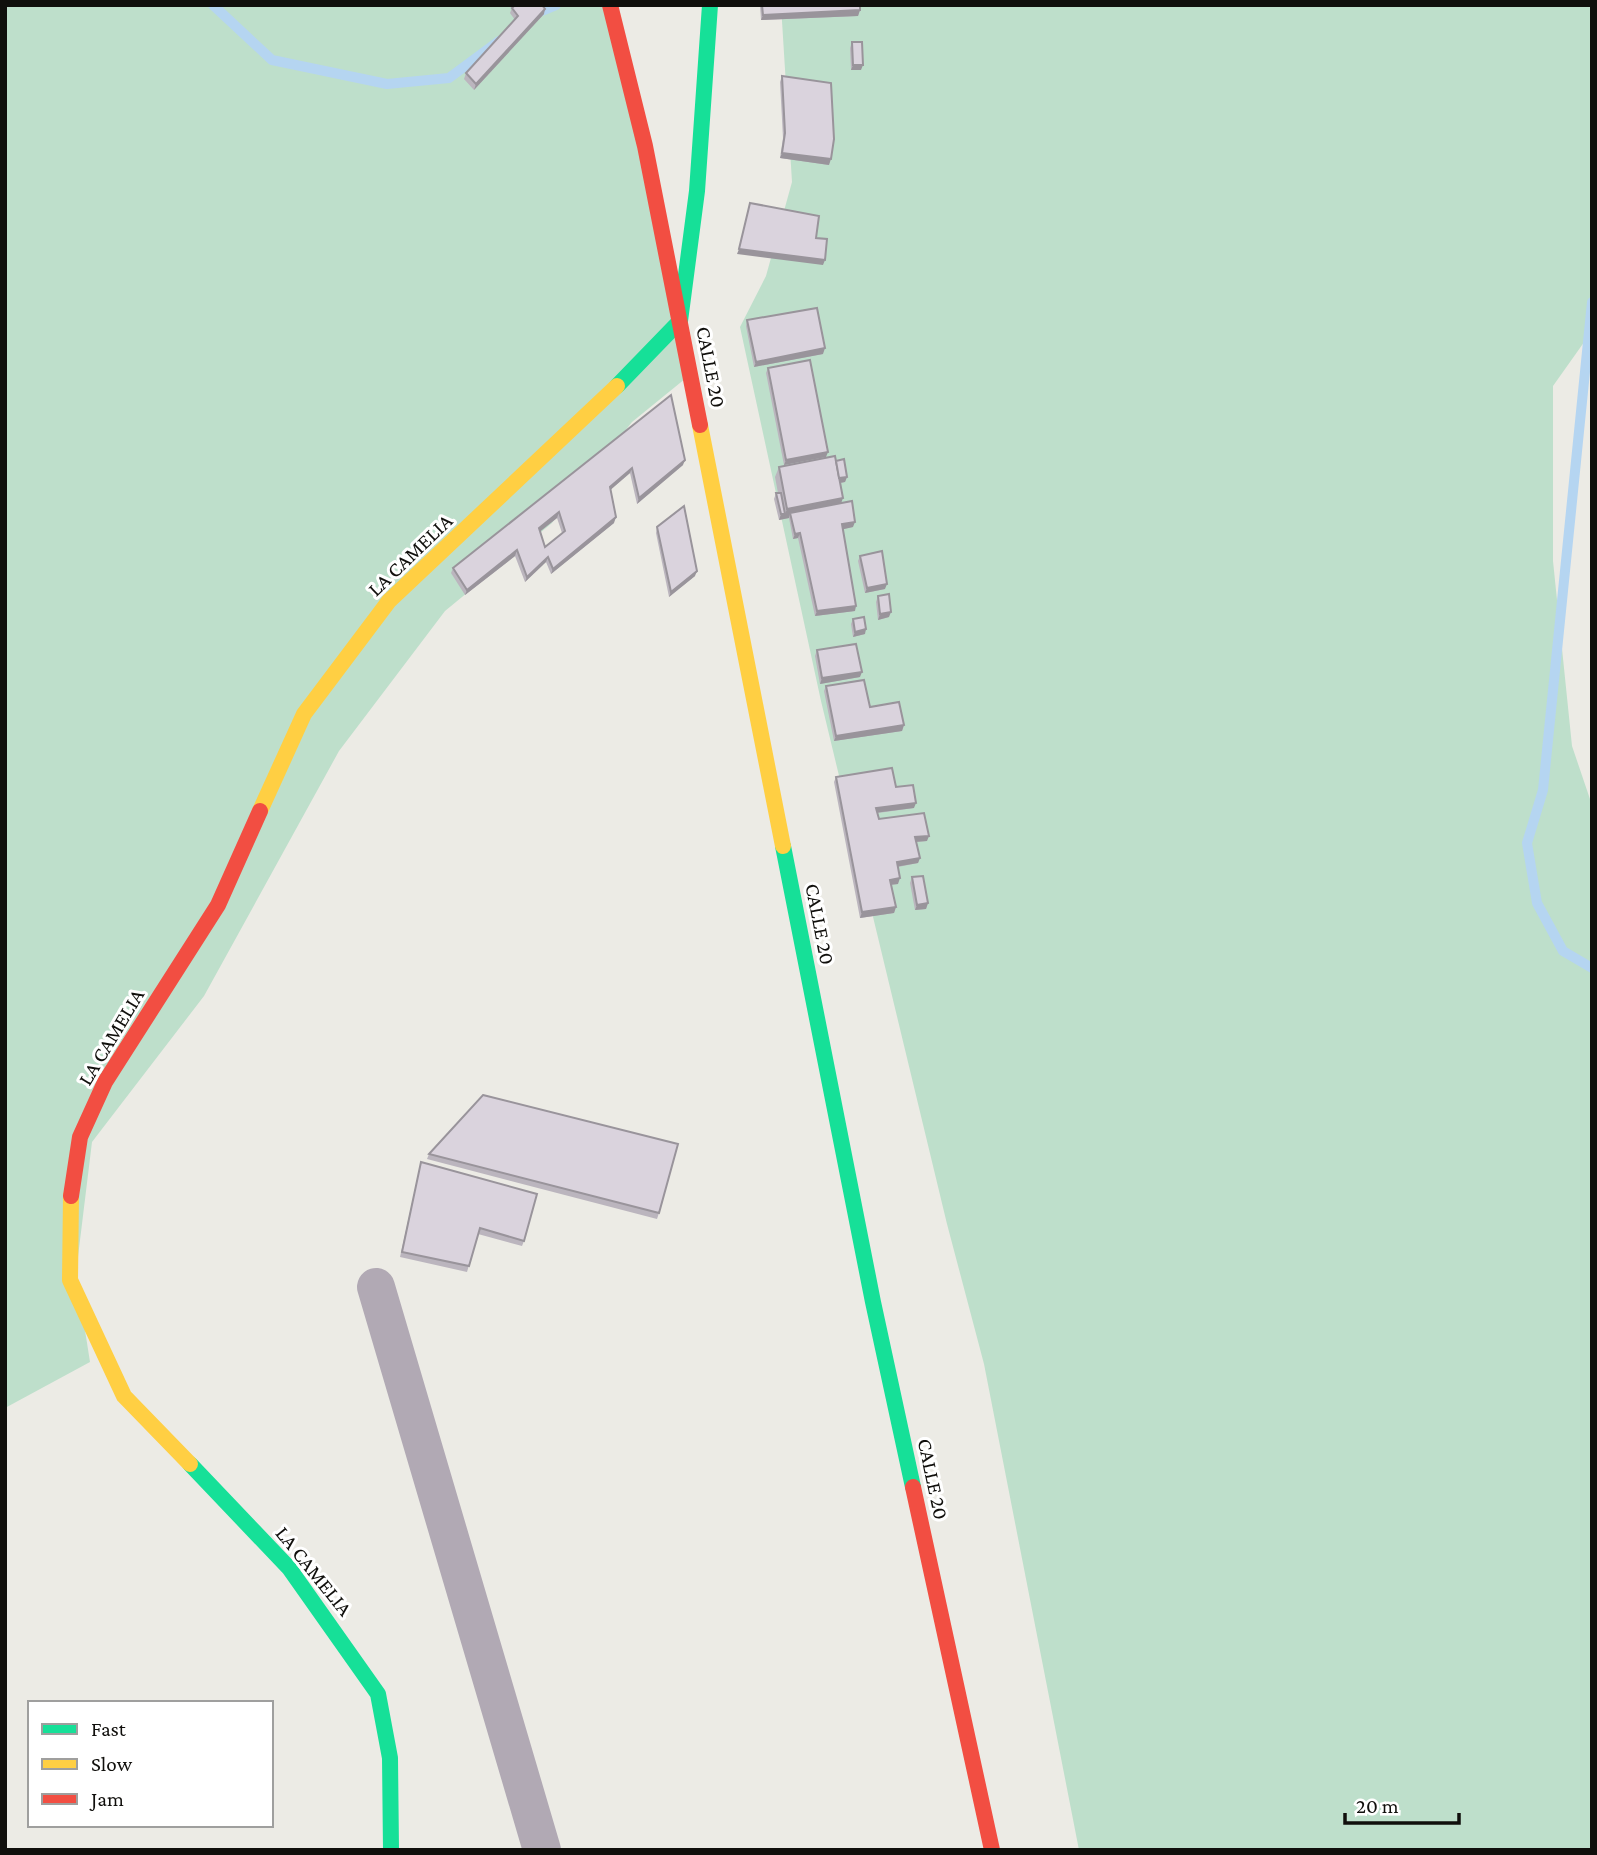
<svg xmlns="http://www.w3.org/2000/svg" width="1597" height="1855" font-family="'Crimson Pro',serif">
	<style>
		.green { fill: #bedfcb }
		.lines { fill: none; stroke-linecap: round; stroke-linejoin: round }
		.stream { stroke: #b5d5f1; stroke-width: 10 }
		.street { stroke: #b1a9b4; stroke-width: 38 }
		.fast { stroke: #16e098; stroke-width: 16 }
		.slow { stroke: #ffcf43; stroke-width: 16 }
		.jam { stroke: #f24e42; stroke-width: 16 }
		.wall { fill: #bbb5be; fill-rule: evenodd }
		.shaded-wall { fill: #99949b }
		.building { fill: #dad3dd; stroke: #99949b; stroke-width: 2; fill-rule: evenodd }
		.labels { text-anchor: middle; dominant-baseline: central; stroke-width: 6; stroke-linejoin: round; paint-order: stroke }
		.street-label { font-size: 21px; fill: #100f0c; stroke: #fff }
	</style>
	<rect width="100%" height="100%" fill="#ecebe5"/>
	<g class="green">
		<polygon points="5,5 607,5 691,374 632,422 552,523 445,611 339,751 204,996 92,1142 76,1273 90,1362 5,1408"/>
		<polygon points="781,5 1592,5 1592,331 1553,386 1553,561 1572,746 1592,805 1592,1850 1079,1850 984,1364 947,1224 821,701 740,327 766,276 792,182"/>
	</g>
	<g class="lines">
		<g class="stream">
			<polyline points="213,5 272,60 387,84 449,78 499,41"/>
			<polyline points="534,14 556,5"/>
			<polyline points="1592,302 1543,790 1527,843 1537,903 1563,951 1592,968"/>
		</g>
		<polyline class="street" points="376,1287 542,1850"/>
		<g class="fast">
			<polyline points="617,386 680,321 697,191 710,5"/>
			<polyline points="783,846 873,1302 913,1487"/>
			<polyline points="190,1464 289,1568 378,1694 390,1758 391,1850"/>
		</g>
		<g class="slow">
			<polyline points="700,425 783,846"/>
			<polyline points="260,811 304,714 389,601 617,386"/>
			<polyline points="71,1196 70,1280 124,1396 190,1464"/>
		</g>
		<g class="jam">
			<polyline points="610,5 645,146 700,425"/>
			<polyline points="71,1196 80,1137 105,1082 218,905 260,811"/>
			<polyline points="913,1487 992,1850"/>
		</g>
	</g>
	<g class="wall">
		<polygon points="760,5 860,5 860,10 858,16 761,20"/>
		<polygon points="512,8 544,14 474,90 464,79 466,73 515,20 510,13"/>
		<polygon points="852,42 861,70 851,70 850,48"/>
		<polygon points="782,76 829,165 780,158 783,138 780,82"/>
		<polygon points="747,320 823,354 754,367 746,326"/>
		<polygon points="768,368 826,457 784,465 766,373"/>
		<path d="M671,395L683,465L637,504L630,473L610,490L614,523L551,574L546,562L525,582L515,556L465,595L451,573L453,568ZM557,518L562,533L545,547L540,531Z"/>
		<polygon points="836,461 847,477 845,482 840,483 841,503 853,527 843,529 855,611 815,616 798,538 793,539 789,518 779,520 774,499 776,493 778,493 775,477 779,467"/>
		<polygon points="657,527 695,576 669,597 656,533"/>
		<polygon points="860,556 885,589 865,593 858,561"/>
		<polygon points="878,596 889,617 878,620 876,602"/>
		<polygon points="853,619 865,634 853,637 851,624"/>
		<polygon points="817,650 860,677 820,684 815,656"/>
		<polygon points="826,686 870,707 904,725 902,731 834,741 824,691"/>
		<polygon points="836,777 896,787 914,808 878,813 879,819 927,841 916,842 920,858 918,863 898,867 898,884 891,885 896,907 894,913 860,918 834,782"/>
		<polygon points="912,877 928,903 926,909 915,910 910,883"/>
		<polygon points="429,1154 659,1213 657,1219 427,1159"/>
		<polygon points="421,1162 524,1241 522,1246 478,1234 467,1272 400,1257"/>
	</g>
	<g class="shaded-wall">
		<polygon points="545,9 544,14 474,90 476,84"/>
		<polygon points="860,10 858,16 761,20 763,15"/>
		<polygon points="853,65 863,65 861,70 851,70"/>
		<polygon points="782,153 831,159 829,165 780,158"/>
		<polygon points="739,249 825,260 823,265 737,254"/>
		<polygon points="825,348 823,354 754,367 756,362"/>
		<polygon points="828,452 826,457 784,465 786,460"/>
		<polygon points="685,460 683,465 637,504 639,498"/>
		<polygon points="632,468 630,473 608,492 610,487"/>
		<polygon points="847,477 845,482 834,484 836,479"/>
		<polygon points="843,498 839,509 790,513 789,518 779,520 781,514 785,514 787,509"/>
		<polygon points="559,512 557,518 537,534 539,528"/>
		<polygon points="616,517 614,523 551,574 553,569"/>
		<polygon points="855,522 853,527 840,530 842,524"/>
		<polygon points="800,533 798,538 793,539 795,534"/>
		<polygon points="517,550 515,556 465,595 467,590"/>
		<polygon points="548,557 546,562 525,582 527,577"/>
		<polygon points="697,571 695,576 669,597 671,592"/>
		<polygon points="887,584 885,589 865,593 867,588"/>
		<polygon points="856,606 855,611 815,616 817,611"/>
		<polygon points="891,612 889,617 878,620 880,614"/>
		<polygon points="866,629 865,634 853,637 855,632"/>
		<polygon points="862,672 860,677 820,684 822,678"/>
		<polygon points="904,725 902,731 834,741 836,736"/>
		<polygon points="916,803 914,808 874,813 876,808"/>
		<polygon points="929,836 927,841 914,842 915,837"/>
		<polygon points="920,858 918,863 895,867 897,862"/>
		<polygon points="900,878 898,884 888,885 890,880"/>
		<polygon points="928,903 926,909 915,910 917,905"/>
		<polygon points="896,907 894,913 860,918 862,912"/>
	</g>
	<g class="building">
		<polygon points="515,5 542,5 545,9 476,84 466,73 518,16 512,8"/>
		<polygon points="762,5 860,5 860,10 763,15"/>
		<polygon points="852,42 862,42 863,65 853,65"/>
		<polygon points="782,76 831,83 834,139 831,159 782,153 785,133"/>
		<polygon points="750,203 819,216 816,238 827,239 825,260 739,249"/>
		<polygon points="817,308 825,348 756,362 747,320"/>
		<polygon points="810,360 828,452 786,460 768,368"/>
		<path d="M671,395L685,460L639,498L632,468L610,487L616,517L553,569L548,557L527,577L517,550L467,590L453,568ZM559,512L565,531L545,547L539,528Z"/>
		<polygon points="835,456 843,498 787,509 779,467"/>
		<polygon points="844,459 847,477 839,478 836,461"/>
		<polygon points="776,493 781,493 785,514 781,514"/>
		<polygon points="852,501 855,522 842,524 856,606 817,611 800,533 795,534 790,513"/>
		<polygon points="684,506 697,571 671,592 657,527"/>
		<polygon points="882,551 887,584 867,588 860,556"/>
		<polygon points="889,594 891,612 880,614 878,596"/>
		<polygon points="864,617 866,629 855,632 853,619"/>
		<polygon points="856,644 862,672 822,678 817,650"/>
		<polygon points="864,680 870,707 899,702 904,725 836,736 826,686"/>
		<polygon points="892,768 896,787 913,785 916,803 876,808 879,819 924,813 929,836 915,837 920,858 897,862 900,878 890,880 896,907 862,912 836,777"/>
		<polygon points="923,876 928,903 917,905 912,877"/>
		<polygon points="483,1095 678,1144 659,1213 429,1154"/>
		<polygon points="421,1162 537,1194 524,1241 480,1228 469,1266 402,1252"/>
	</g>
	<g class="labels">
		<g class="street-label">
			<text transform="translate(711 367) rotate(79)">CALLE 20</text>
			<text transform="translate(410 555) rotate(-44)">LA CAMELIA</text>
			<text transform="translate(820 924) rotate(79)">CALLE 20</text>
			<text transform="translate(111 1037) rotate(-59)">LA CAMELIA</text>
			<text transform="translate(933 1479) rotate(78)">CALLE 20</text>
			<text transform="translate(314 1571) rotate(51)">LA CAMELIA</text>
		</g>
	</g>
	<rect width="1597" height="1855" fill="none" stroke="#100f0c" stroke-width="14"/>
	<rect x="28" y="1701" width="245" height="126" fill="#ffffff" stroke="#9f9f9e" stroke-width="2"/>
	<rect x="42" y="1724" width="35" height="10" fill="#16e098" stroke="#9f9f9e" stroke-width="2"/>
	<text x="91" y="1736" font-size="21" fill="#100f0c">Fast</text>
	<rect x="42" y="1759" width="35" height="10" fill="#ffcf43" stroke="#9f9f9e" stroke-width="2"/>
	<text x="91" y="1771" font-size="21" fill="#100f0c">Slow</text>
	<rect x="42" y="1794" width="35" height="10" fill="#f24e42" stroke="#9f9f9e" stroke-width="2"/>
	<text x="91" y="1806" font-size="21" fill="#100f0c">Jam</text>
	<path d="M1345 1813v10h114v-10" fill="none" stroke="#100f0c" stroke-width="3.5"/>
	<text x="1356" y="1813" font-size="21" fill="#100f0c" stroke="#ffffff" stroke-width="5" paint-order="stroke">20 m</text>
</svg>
